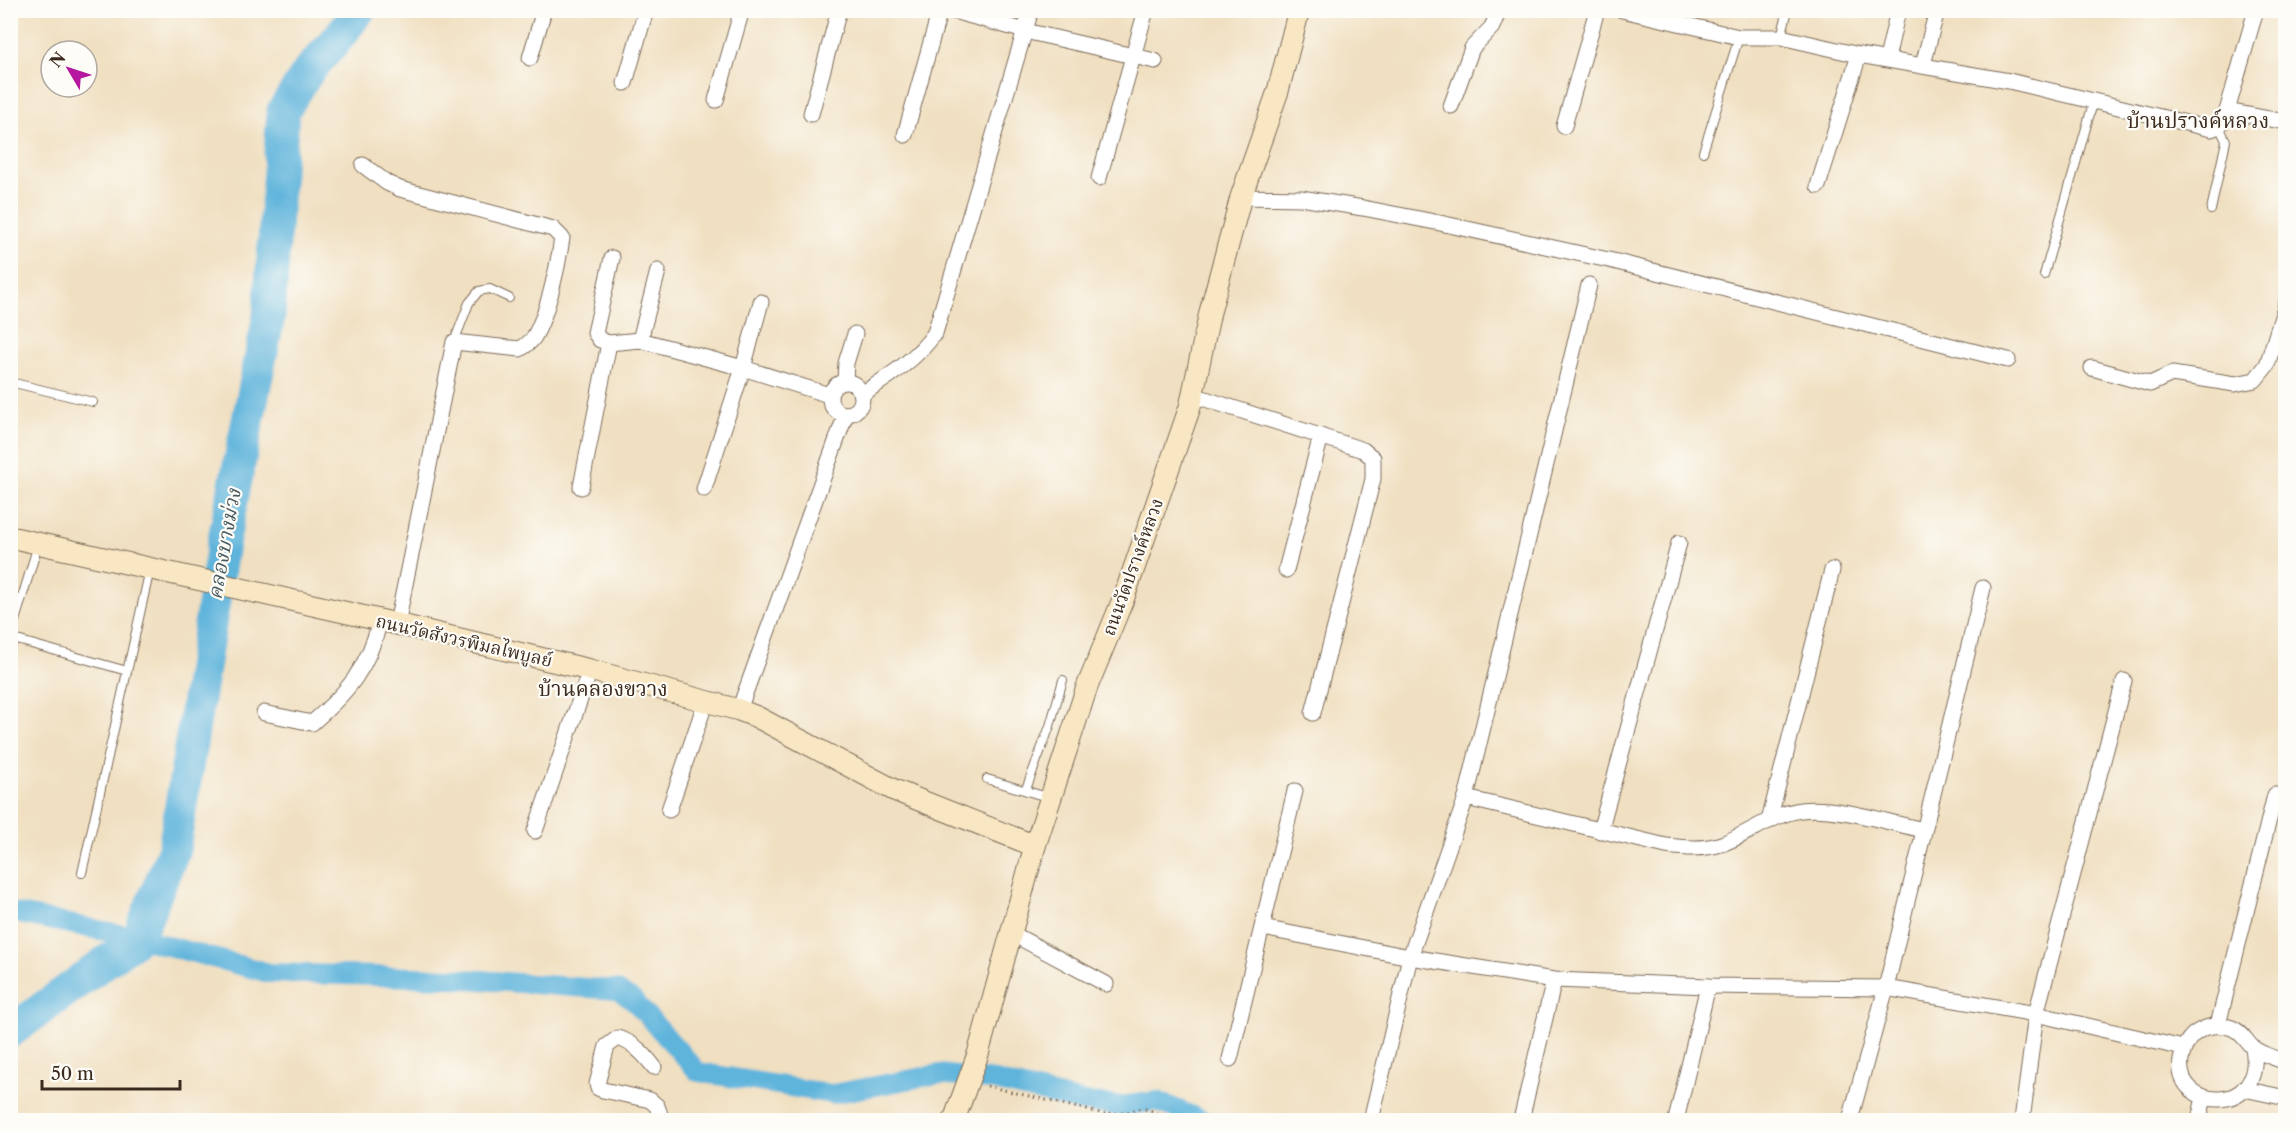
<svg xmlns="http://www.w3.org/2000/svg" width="2296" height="1131" font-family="'Libre Caslon Text','Noto Serif Thai',serif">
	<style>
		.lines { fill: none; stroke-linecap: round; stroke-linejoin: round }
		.canal { stroke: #5fb4db; stroke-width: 20 }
		.river { stroke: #5fb4db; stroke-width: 33 }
		.lane-casing { stroke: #7a6957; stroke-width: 10 }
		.street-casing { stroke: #7a6957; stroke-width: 17 }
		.secondary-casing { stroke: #7a6957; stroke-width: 23 }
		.path { stroke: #7a6957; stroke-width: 3; stroke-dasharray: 1.5 4.5; stroke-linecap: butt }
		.lane { stroke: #fff; stroke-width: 8 }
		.street { stroke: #fff; stroke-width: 15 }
		.secondary { stroke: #f9e7c3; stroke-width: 21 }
		.labels { text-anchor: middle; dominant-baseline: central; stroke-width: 4.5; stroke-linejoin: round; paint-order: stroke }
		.street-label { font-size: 18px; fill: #3b2a1e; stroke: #fdfcf7 }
		.water-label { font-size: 20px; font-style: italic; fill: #485a60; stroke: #fdfcf7 }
		.quarter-label { font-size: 21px; fill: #3b2a1e; stroke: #fdfcf7 }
	</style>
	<rect width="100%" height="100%" fill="#fdfcf7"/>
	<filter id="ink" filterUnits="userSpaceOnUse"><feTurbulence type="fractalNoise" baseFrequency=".0167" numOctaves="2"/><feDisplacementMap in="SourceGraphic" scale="12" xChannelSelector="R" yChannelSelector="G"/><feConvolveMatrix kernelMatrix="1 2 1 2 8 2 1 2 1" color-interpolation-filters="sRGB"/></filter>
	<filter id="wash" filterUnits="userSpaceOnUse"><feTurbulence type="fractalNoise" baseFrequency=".008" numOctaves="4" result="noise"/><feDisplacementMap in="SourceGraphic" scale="24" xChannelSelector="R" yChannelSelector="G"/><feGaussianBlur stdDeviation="1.35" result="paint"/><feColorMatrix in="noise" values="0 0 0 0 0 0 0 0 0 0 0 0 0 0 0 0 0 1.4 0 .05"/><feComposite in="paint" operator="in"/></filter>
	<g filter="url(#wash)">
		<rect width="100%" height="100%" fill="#f0dfc0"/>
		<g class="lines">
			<polyline class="canal" points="10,912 138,938 269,973 451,978 616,990 633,1000 698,1072 832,1094 939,1074 991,1080 1082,1102 1121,1106 1157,1101 1202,1120"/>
			<polyline class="river" points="10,1032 138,938 174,849 223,544 269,316 283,111 310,69 338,38 359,10"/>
		</g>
	</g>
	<g filter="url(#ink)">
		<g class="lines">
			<defs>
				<g id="lane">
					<polyline points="1781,37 1788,10"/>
					<polyline points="1703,152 1739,37"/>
					<polyline points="2211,210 2226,141 2219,126"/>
					<polyline points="2044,275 2094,100"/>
					<polyline points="454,342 469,303 479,291 490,289 509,298"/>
					<polyline points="10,382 93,402"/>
					<polyline points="10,637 38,545"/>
					<polyline points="10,638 127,671"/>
					<polyline points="987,779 1050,798"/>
					<polyline points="1026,789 1050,726 1063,680"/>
					<polyline points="82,873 150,569"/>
				</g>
				<g id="street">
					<polyline points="950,10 1025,31 1155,61"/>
					<polyline points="1622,10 1739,37 1781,37 1859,55 2009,81 2211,129 2219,126 2225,118 2256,10"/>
					<polyline points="530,58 544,10"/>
					<polyline points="1887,59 1898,10"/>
					<polyline points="1923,65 1937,10"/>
					<polyline points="625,83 646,10"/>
					<polyline points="716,100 742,10"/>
					<polyline points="1451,106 1472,48 1492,27 1499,10"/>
					<polyline points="2227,111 2286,122"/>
					<polyline points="811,114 839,10"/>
					<polyline points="1564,126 1597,10"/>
					<polyline points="905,135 940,10"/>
					<path d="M363,165L387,183L400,189L553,229L562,238C558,266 548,313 534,337C530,343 525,346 520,349L454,342L397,624"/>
					<polyline points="1099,178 1146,10"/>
					<polyline points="1818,186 1859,55"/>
					<polyline points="1241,197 1301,198 1363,208 1440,223 1613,261 2008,360"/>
					<polyline points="612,258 595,333 600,340 609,343 640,340 743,368 829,395"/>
					<polyline points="640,340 658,271"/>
					<polyline points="2092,368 2150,384 2172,374 2235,384 2255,380 2267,365 2286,304"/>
					<polyline points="845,381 846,363 855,334"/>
					<circle cx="846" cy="398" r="16"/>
					<path d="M862,394C888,377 917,359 935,333L1031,10"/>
					<polyline points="1193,395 1363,450 1373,458 1373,479 1313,713"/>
					<polyline points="581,487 609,343"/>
					<polyline points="704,489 743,368 761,302"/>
					<polyline points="1286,570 1321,436"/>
					<polyline points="739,710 846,414"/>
					<path d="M264,713L312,723C348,692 368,668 380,621"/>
					<path d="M1466,798L1666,846C1684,848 1703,850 1721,844C1748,835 1772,814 1801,810C1834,805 1890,823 1924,830"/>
					<polyline points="669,810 706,701"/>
					<polyline points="1769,821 1832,570"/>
					<polyline points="535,831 590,670"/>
					<polyline points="1600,831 1679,543"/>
					<polyline points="1263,928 1410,957 1554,980 1708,986 1886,988 2036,1014 2183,1048"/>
					<polyline points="1011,933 1106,984"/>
					<polyline points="2218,1025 2275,795"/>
					<path d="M2253,1048C2266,1117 2174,1111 2181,1060C2183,1050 2186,1041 2193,1035C2204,1026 2219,1023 2232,1028C2242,1032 2245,1040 2252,1047C2259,1054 2276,1058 2286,1062"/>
					<polyline points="1230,1059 1295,791"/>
					<path d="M654,1067C644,1054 634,1043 618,1038L607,1046L597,1084L598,1088L603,1090L650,1100L657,1106L662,1120"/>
					<polyline points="2244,1089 2286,1098"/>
					<polyline points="1371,1120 1410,957 1466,798 1589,285"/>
					<polyline points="1521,1120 1554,980"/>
					<polyline points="1676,1120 1708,986"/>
					<polyline points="1850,1120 1886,988 1983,588"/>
					<polyline points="2022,1120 2036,1014 2124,681"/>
					<polyline points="2199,1120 2204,1097"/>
				</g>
				<g id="secondary">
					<polyline points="10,537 397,624 590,670 739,710 757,717 894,790 1035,846"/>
					<polyline points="954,1120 978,1054 1035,846 1087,687 1124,597 1190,407 1210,312 1241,197 1278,91 1299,10"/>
				</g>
			</defs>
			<use href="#lane" class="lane-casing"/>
			<use href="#street" class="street-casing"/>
			<use href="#secondary" class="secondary-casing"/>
			<polyline class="path" points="987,1086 1104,1114 1123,1113 1142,1108 1183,1120"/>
			<use href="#lane" class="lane"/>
			<use href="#street" class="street"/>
			<use href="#secondary" class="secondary"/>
		</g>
	</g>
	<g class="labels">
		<g class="street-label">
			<text transform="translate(1133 567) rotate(-70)">ถนนวัดปรางค์หลวง</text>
			<text transform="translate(464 641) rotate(13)">ถนนวัดสังวรพิมลไพบูลย์</text>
		</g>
		<g class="water-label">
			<text transform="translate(224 544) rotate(-80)">คลองบางม่วง</text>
		</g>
		<g class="quarter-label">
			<text x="2198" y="120">บ้านปรางค์หลวง</text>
			<text x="603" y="688">บ้านคลองขวาง</text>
		</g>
	</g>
	<rect width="2296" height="1131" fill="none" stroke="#fdfcf7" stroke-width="36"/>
	<g transform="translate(69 69) rotate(309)"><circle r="28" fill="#fdfcf7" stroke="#afa8a0" stroke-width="1.5"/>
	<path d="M0-4.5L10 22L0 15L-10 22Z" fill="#b5179e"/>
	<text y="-9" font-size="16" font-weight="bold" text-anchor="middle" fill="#3b2a1e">N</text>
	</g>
	<path d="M42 1080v9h138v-9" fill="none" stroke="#3b2a1e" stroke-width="3"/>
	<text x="51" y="1080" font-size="18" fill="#3b2a1e" stroke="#fdfcf7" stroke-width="4.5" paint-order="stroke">50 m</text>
</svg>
